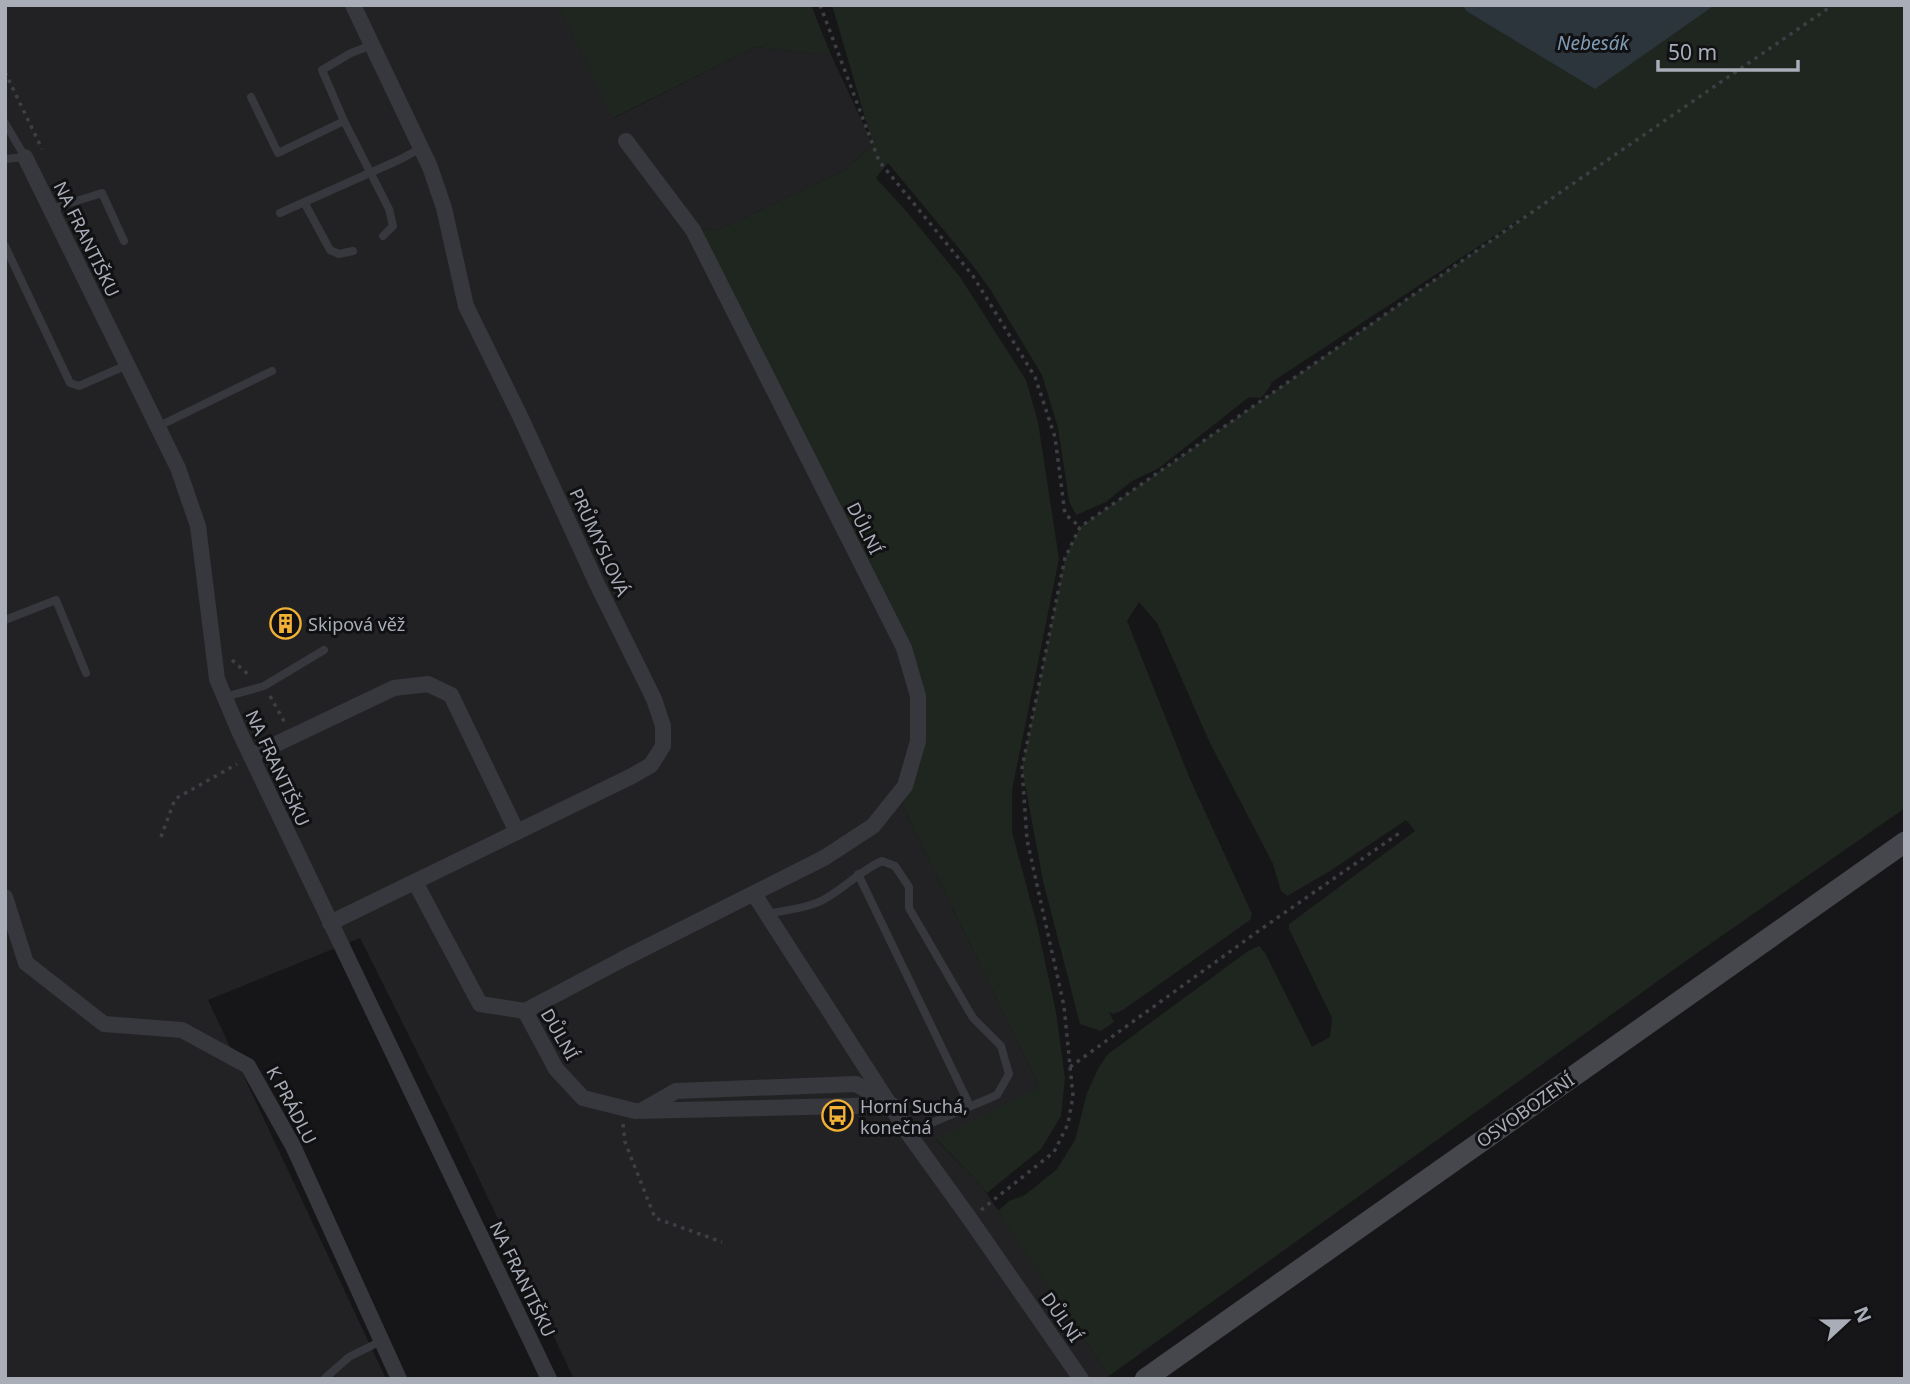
<svg xmlns="http://www.w3.org/2000/svg" width="1910" height="1384" font-family="'Noto Sans',sans-serif">
	<style>
		.built { fill: #222225 }
		.green { fill: #1e261f }
		.water { fill: #2c353c }
		.lines { fill: none; stroke-linecap: round; stroke-linejoin: round }
		.path { stroke: #3d3f44; stroke-width: 3.5; stroke-dasharray: 3.5 5; stroke-linecap: butt }
		.service { stroke: #37383d; stroke-width: 8 }
		.minor { stroke: #37383d; stroke-width: 16 }
		.secondary { stroke: #45474d; stroke-width: 21 }
		.labels { text-anchor: middle; dominant-baseline: central; stroke-width: 6; stroke-linejoin: round; paint-order: stroke }
		.street-label { font-size: 18px; fill: #a8adb8; stroke: #111113 }
		.poi-label { font-size: 18px; fill: #a8adb8; stroke: #111113; text-anchor: start }
		.water-label { font-size: 19px; font-style: italic; fill: #7f9bb3; stroke: #111113 }
	</style>
	<rect width="100%" height="100%" fill="#161618"/>
	<polygon class="built" points="5,5 558,5 614,118 756,47 831,55 873,145 843,171 720,229 693,230 904,648 918,741 898,796 1039,1086 936,1140 981,1185 1109,1376 1105,1379 574,1379 450,1118 360,938 208,1000 386,1379 5,1379"/>
	<g class="green">
		<polygon points="558,5 811,5 831,55 756,47 613,118"/>
		<polygon points="832,5 1463,5 1466,11 1595,88 1715,5 1905,5 1905,808 1690,958 1109,1376 998,1211 1009,1201 1025,1195 1057,1169 1075,1140 1087,1093 1099,1067 1108,1054 1248,951 1259,946 1265,953 1312,1047 1330,1037 1332,1018 1289,929 1289,924 1415,831 1406,820 1330,871 1287,896 1281,891 1273,864 1210,743 1157,623 1139,602 1127,621 1190,779 1252,914 1250,920 1123,1010 1113,1014 1109,1012 1114,1022 1101,1031 1080,1024 1043,881 1022,768 1065,558 1080,527 1540,206 1272,382 1269,388 1261,398 1249,397 1159,468 1132,481 1106,502 1076,515 1069,501 1058,428 1042,375 990,289 971,263 888,163 876,178 907,212 960,277 1026,380 1038,422 1059,559 1012,790 1012,832 1037,925 1056,1012 1065,1078 1061,1116 1041,1149 987,1193 981,1185 936,1139 1039,1086 898,796 918,740 904,648 693,230 720,229 843,171 873,145"/>
	</g>
	<polygon class="water" points="1463,5 1715,5 1595,89 1466,11"/>
	<g class="lines">
		<g class="path">
			<polyline points="820,5 879,161 973,276 1035,377 1055,437 1065,514 1080,527"/>
			<polyline points="5,72 42,149"/>
			<polyline points="76,219 89,243"/>
			<polyline points="232,660 250,676"/>
			<polyline points="270,696 285,723"/>
			<polyline points="161,837 175,799 237,764"/>
			<polyline points="1070,1067 1264,927 1401,832"/>
			<polyline points="623,1124 625,1142 655,1218 722,1242"/>
			<polyline points="981,1210 1054,1152 1068,1124 1073,1096 1064,1006 1027,840 1022,768 1065,558 1080,527 1571,185 1833,5"/>
		</g>
		<g class="service">
			<polyline points="372,45 351,53 322,70 344,121 389,209 393,226 383,236"/>
			<polyline points="251,97 278,153 344,121"/>
			<polyline points="5,123 25,157 5,159"/>
			<polyline points="304,202 330,250 339,254 353,251"/>
			<polyline points="51,209 102,193 124,241"/>
			<polyline points="280,213 401,159 421,148"/>
			<polyline points="5,246 70,383 79,386 127,365"/>
			<polyline points="157,427 272,371"/>
			<polyline points="5,620 56,600 86,673"/>
			<polyline points="225,697 264,686 324,650"/>
			<polyline points="858,874 970,1106"/>
			<path d="M767,914C785,910 805,909 821,901C843,890 859,871 882,861L895,866L909,887V908L973,1018L1001,1046L1009,1074L997,1095L908,1133"/>
			<polyline points="324,1379 349,1357 381,1341"/>
		</g>
		<g class="minor">
			<polyline points="25,157 178,468 198,526 217,679 239,731 549,1379"/>
			<polyline points="251,756 394,688 428,684 451,695 517,832"/>
			<polyline points="415,882 480,1004 525,1011"/>
			<polyline points="754,894 908,1133 970,1219 1081,1379"/>
			<polyline points="5,897 26,963 104,1024 182,1030 248,1066 293,1146 399,1379"/>
			<polyline points="330,923 632,776 651,765 663,746 663,726 654,699 597,584 520,416 466,306 444,208 430,167 353,5"/>
			<polyline points="525,1011 623,959 824,858 873,826 905,786 918,741 918,696 904,648 693,230 626,141"/>
			<polyline points="525,1011 556,1069 583,1098 635,1111 892,1105"/>
			<polyline points="643,1110 676,1091 856,1084 887,1102"/>
		</g>
		<polyline class="secondary" points="1145,1379 1905,842"/>
	</g>
	<defs>
		<symbol id="building-ring" viewBox="-11 -11 22 22"><circle r="9.5" fill="#111113" stroke="#f2b134" stroke-width="1.5"/><path d="M-4-6H4V6H1V3H-1V6H-4ZM-2.5-4.3h1.7v1.8h-1.7ZM.8-4.3h1.7v1.8H.8ZM-2.5-1h1.7V.8h-1.7ZM.8-1h1.7V.8H.8Z" fill="#f2b134"/></symbol>
		<symbol id="bus-ring" viewBox="-11 -11 22 22"><circle r="9.5" fill="#111113" stroke="#f2b134" stroke-width="1.5"/><path d="M-5-6H5V4H4V6H2V4H-2V6H-4V4H-5ZM-3.5-4V0h7V-4ZM-3.5 1.2v1.5H-2V1.2ZM2 1.2v1.5H3.5V1.2Z" fill="#f2b134"/></symbol>
	</defs>
	<g fill-rule="evenodd">
		<use href="#building-ring" x="268" y="606" width="35" height="35"/>
		<use href="#bus-ring" x="820" y="1098" width="35" height="35"/>
	</g>
	<g class="labels">
		<g class="street-label">
			<text transform="translate(87 239) rotate(64)">NA FRANTIŠKU</text>
			<text transform="translate(865 528) rotate(63)">DŮLNÍ</text>
			<text transform="translate(600 542) rotate(65)">PRŮMYSLOVÁ</text>
			<text transform="translate(278 768) rotate(65)">NA FRANTIŠKU</text>
			<text transform="translate(560 1034) rotate(60)">DŮLNÍ</text>
			<text transform="translate(292 1105) rotate(62)">K PRÁDLU</text>
			<text transform="translate(1525 1110) rotate(-35)">OSVOBOZENÍ</text>
			<text transform="translate(523 1279) rotate(64)">NA FRANTIŠKU</text>
			<text transform="translate(1062 1317) rotate(55)">DŮLNÍ</text>
		</g>
		<g class="poi-label">
			<text x="308" y="624">Skipová věž</text>
			<text x="860" y="1106">Horní Suchá,<tspan x="860" dy="21">konečná</tspan></text>
		</g>
		<g class="water-label">
			<text x="1593" y="43">Nebesák</text>
		</g>
	</g>
	<rect width="1910" height="1384" fill="none" stroke="#a8adb8" stroke-width="14"/>
	<g transform="translate(1847 1321) rotate(68)" stroke="#111113" stroke-width="5" paint-order="stroke">
	<path d="M0-5L12 26L0 18L-12 26Z" fill="#a8adb8"/>
	<text y="-10" font-size="19" font-weight="bold" text-anchor="middle" fill="#a8adb8">N</text>
	</g>
	<path d="M1658 60v10h140v-10" fill="none" stroke="#a8adb8" stroke-width="3.5"/>
	<text x="1668" y="60" font-size="21" fill="#a8adb8" stroke="#111113" stroke-width="5" paint-order="stroke">50 m</text>
</svg>
